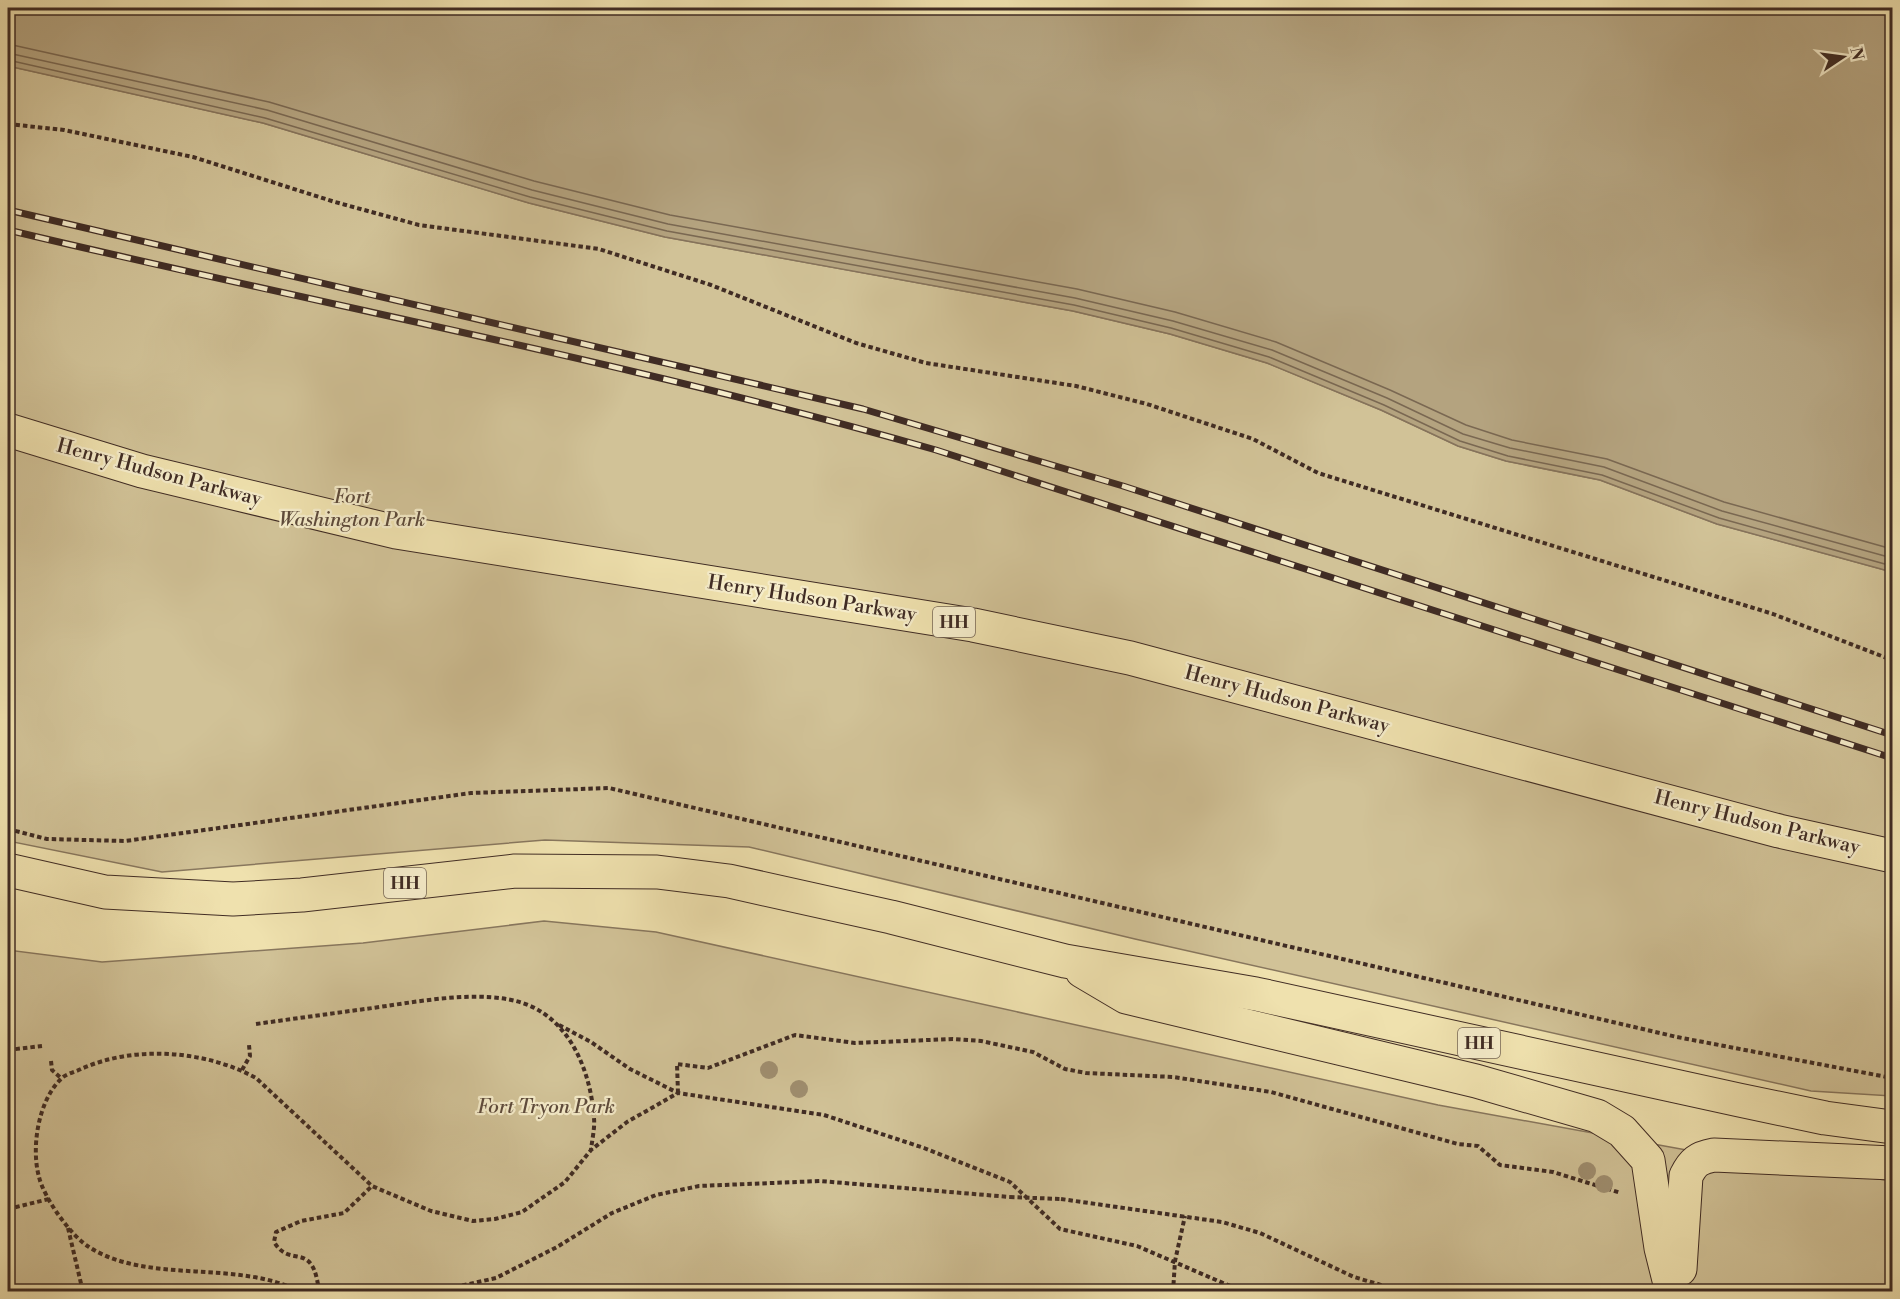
<svg xmlns="http://www.w3.org/2000/svg" width="1900" height="1299" font-family="'Libre Bodoni',serif">
	<style>
		.green { fill: #d1c297; stroke: #88775e; stroke-width: 1.5 }
		.water { fill: #b4a37f; stroke: #86735b; stroke-width: 1.5 }
		.lines { fill: none; stroke-linecap: round; stroke-linejoin: round }
		.shore { stroke: #7a6852; stroke-width: 1.5 }
		.highway-casing { stroke: #402c24; stroke-width: 35 }
		.path { stroke: #402c24; stroke-width: 4; stroke-dasharray: 4.5 3; stroke-linecap: butt }
		.highway { stroke: #efe1ae; stroke-width: 33 }
		.rail-casing { stroke: #402c24; stroke-width: 7 }
		.rail { stroke: #f5ecca; stroke-width: 4.5; stroke-dasharray: 14; stroke-linecap: butt }
		.path-bridge { stroke: #402c24; stroke-width: 4; stroke-dasharray: 4.5 3; stroke-linecap: butt }
		.tree { fill: #9f8e6f }
		.labels { text-anchor: middle; dominant-baseline: central; stroke-width: 4.5; stroke-linejoin: round; paint-order: stroke }
		.shield { fill: #f5ecca; stroke: #766656; stroke-width: 1.5 }
		.shield-label { font-size: 18px; font-weight: bold; fill: #402c24 }
		.street-label { font-size: 20px; fill: #402c24; stroke: #f5ecca }
		.park-label { font-size: 20px; font-style: italic; fill: #5d4a3b; stroke: #f5ecca }
	</style>
	<rect width="100%" height="100%" fill="#efe1ae"/>
	<filter id="stains"><feTurbulence type="fractalNoise" baseFrequency=".00333" numOctaves="4"/><feColorMatrix values="0 0 0 0 .2 0 0 0 0 .09 0 0 0 0 .02 0 0 0 .5 -.17"/></filter>
	<radialGradient id="worn" r=".72"><stop offset=".6" stop-color="#630" stop-opacity="0"/><stop offset="1" stop-color="#630" stop-opacity=".3"/></radialGradient>
	<g class="green">
		<polygon points="8,66 263,123 529,203 665,237 1073,311 1170,334 1267,363 1381,410 1458,446 1506,461 1600,480 1717,524 1892,572 1892,1096 1811,1091 1135,939 749,847 545,840 162,872 8,841"/>
		<polygon points="544,921 656,932 1438,1105 1714,1155 1892,1181 1892,1291 8,1292 8,950 102,962 363,943"/>
	</g>
	<polygon class="water" points="8,8 1892,8 1892,572 1717,524 1600,480 1506,461 1458,446 1381,410 1267,363 1170,334 1073,311 665,237 529,203 263,123 8,66"/>
	<g class="lines">
		<g class="shore">
			<polyline points="8,44 269,102 534,181 670,215 1077,289 1175,312 1276,342 1390,390 1466,425 1512,440 1607,459 1724,502 1892,549"/>
			<polyline points="8,53 267,110 532,190 668,224 1075,298 1173,321 1272,350 1387,398 1463,434 1510,448 1604,467 1722,511 1892,558"/>
			<polyline points="8,60 265,118 530,197 667,231 1074,305 1171,328 1269,357 1384,405 1460,441 1508,456 1602,475 1719,518 1892,566"/>
		</g>
		<defs>
			<g id="highway">
				<polyline points="8,430 142,471 396,532 973,625 1130,658 1779,831 1892,856"/>
				<polyline points="8,870 105,892 233,899 302,895 515,871 657,872 729,881 891,917 1065,961 1256,994 1739,1100 1825,1118 1892,1127"/>
				<polyline points="1082,971 1126,997 1476,1081 1597,1116 1622,1131 1648,1160 1661,1248 1672,1292"/>
				<path d="M1680,1269L1686,1176C1693,1162 1698,1158 1714,1155L1892,1163"/>
			</g>
		</defs>
		<use href="#highway" class="highway-casing"/>
		<g class="path">
			<polyline points="8,124 64,130 193,157 335,202 419,225 599,249 711,285 856,343 926,363 1076,386 1147,404 1253,439 1318,473 1773,614 1892,660"/>
			<polyline points="8,829 47,839 125,841 471,793 609,788 1677,1037 1892,1078"/>
			<path d="M256,1024C292,1019 328,1014 365,1009C412,1003 484,987 528,1005C572,1023 591,1074 594,1118C595,1128 592,1140 591,1150"/>
			<polyline points="559,1025 591,1042 630,1069 678,1093 824,1115 924,1148 1010,1182 1060,1229 1137,1246 1244,1292"/>
			<polyline points="8,1050 42,1046"/>
			<polyline points="51,1061 52,1070 61,1078"/>
			<polyline points="242,1070 250,1056 249,1045"/>
			<polyline points="678,1093 677,1064 708,1068 795,1035 855,1043 953,1039 981,1041 1033,1052 1065,1069 1086,1073 1173,1077 1271,1092 1458,1144 1478,1146 1500,1165 1553,1172 1621,1193"/>
			<polyline points="1061,1199 1222,1222 1260,1233 1354,1277 1405,1292"/>
			<polyline points="8,1209 49,1199"/>
			<polyline points="68,1228 83,1292"/>
			<path d="M300,1292C240,1259 148,1285 89,1247C71,1236 44,1198 39,1177C31,1148 38,1101 61,1079C65,1074 75,1072 81,1069C134,1045 205,1050 256,1078L372,1186L431,1211L473,1221L495,1219L522,1212L565,1182L591,1150L627,1122L678,1093"/>
			<path d="M319,1292C313,1238 291,1270 274,1242L276,1232L301,1221L344,1213L372,1186"/>
			<polyline points="433,1292 496,1278 557,1247 612,1213 656,1195 699,1186 820,1181 1010,1197"/>
			<polyline points="1173,1292 1175,1261 1185,1216"/>
		</g>
		<use href="#highway" class="highway"/>
		<defs>
			<g id="rail">
				<polyline points="8,210 863,409 1123,486 1892,735"/>
				<path d="M8,230C317,304 630,362 936,450L1892,758"/>
			</g>
		</defs>
		<use href="#rail" class="rail-casing"/>
		<use href="#rail" class="rail"/>
		<polyline class="path-bridge" points="1010,1197 1061,1199"/>
	</g>
	<g class="tree">
		<circle cx="769" cy="1070" r="9"/>
		<circle cx="799" cy="1089" r="9"/>
		<circle cx="1587" cy="1171" r="9"/>
		<circle cx="1604" cy="1184" r="9"/>
	</g>
	<g class="labels">
		<g class="shield">
			<rect x="933" y="607" width="42" height="30" rx="4.5"/>
			<rect x="384" y="868" width="42" height="30" rx="4.5"/>
			<rect x="1458" y="1028" width="42" height="30" rx="4.5"/>
		</g>
		<g class="shield-label">
			<text x="954" y="622">HH</text>
			<text x="405" y="883">HH</text>
			<text x="1479" y="1043">HH</text>
		</g>
		<g class="street-label">
			<text transform="translate(159 473) rotate(15)">Henry Hudson Parkway</text>
			<text transform="translate(812 599) rotate(9)">Henry Hudson Parkway</text>
			<text transform="translate(1287 700) rotate(15)">Henry Hudson Parkway</text>
			<text transform="translate(1757 823) rotate(14)">Henry Hudson Parkway</text>
		</g>
		<g class="park-label">
			<text x="352" y="497">Fort<tspan x="352" dy="23">Washington Park</tspan></text>
			<text x="546" y="1107">Fort Tryon Park</text>
		</g>
	</g>
	<rect width="1900" height="1299" fill="none" stroke="#efe1ae" stroke-width="30"/>
	<rect x="9" y="9" width="1882" height="1281" fill="none" stroke="#402c24" stroke-width="3"/>
	<rect x="15" y="15" width="1870" height="1269" fill="none" stroke="#402c24" stroke-width="1.5"/>
	<g transform="translate(1843 57) rotate(77)" stroke="#f5ecca" stroke-width="4.5" paint-order="stroke">
	<path d="M0-4.5L10 22L0 15L-10 22Z" fill="#402c24"/>
	<text y="-9" font-size="16" font-weight="bold" text-anchor="middle" fill="#402c24">N</text>
	</g>
	<rect width="100%" height="100%" filter="url(#stains)"/>
	<rect width="100%" height="100%" fill="url(#worn)"/>
</svg>
